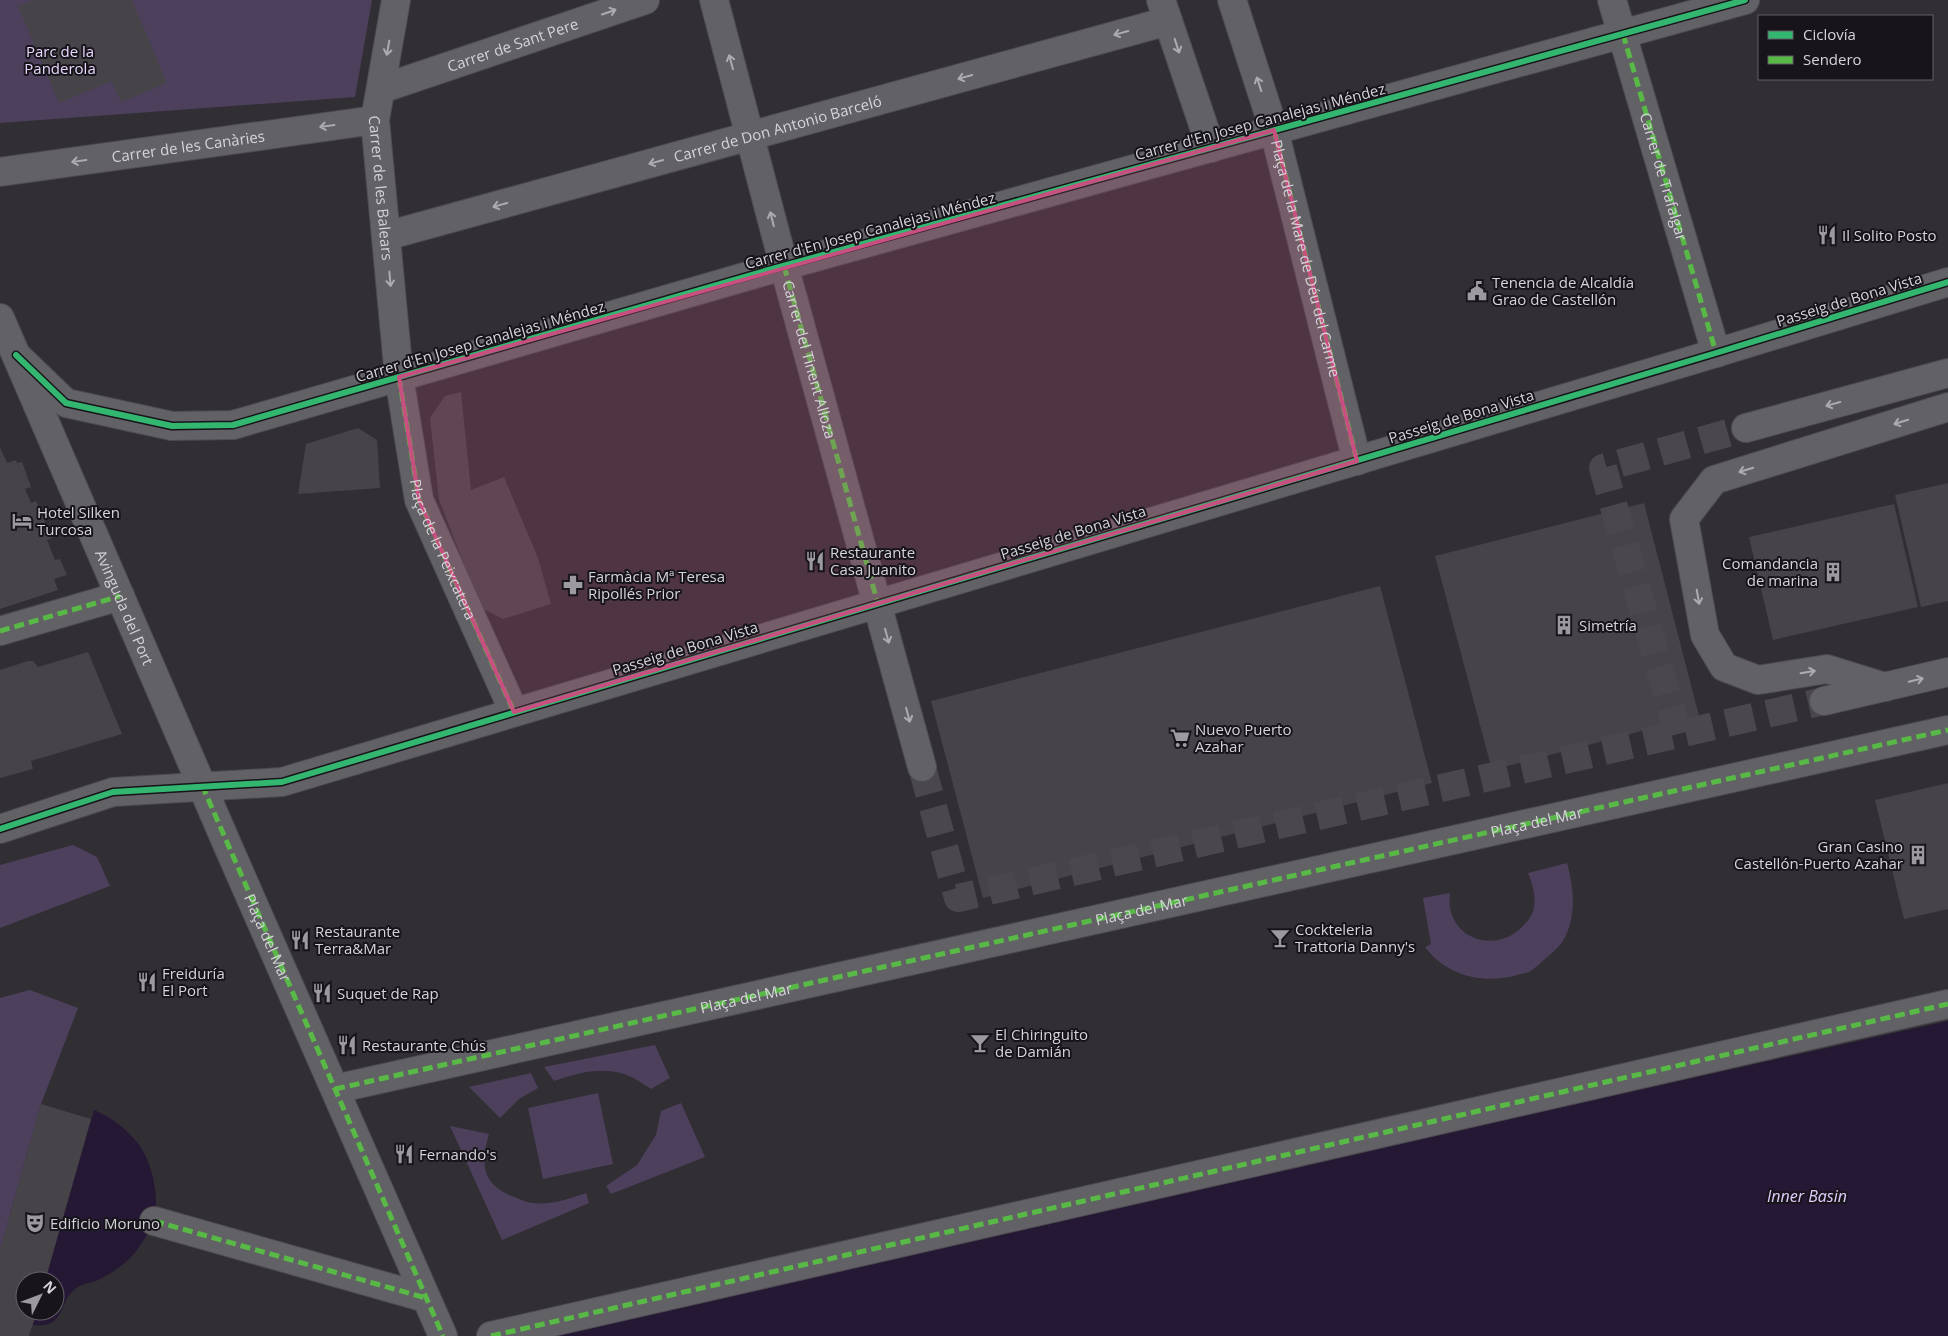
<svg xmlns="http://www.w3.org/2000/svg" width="1948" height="1336" font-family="'Open Sans',sans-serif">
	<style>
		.green { fill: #4d405d }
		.water { fill: #251834 }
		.building { fill: #464449 }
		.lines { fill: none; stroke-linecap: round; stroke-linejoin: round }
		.minor-tunnel { stroke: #4a474d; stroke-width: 28; stroke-dasharray: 28 14; stroke-linecap: butt }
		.minor-casing { stroke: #4e4c51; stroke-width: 30 }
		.minor { stroke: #626165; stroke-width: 28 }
		.quiet { stroke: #58b947; stroke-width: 5; stroke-dasharray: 10 5; stroke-linecap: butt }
		.cycleway-casing { stroke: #17141a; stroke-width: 9 }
		.cycleway { stroke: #33b770; stroke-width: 6 }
		.oneway { stroke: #adabb2 }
		.marked { fill: #c85081; fill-opacity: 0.2; stroke: #c85081; stroke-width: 4; stroke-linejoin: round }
		.labels { text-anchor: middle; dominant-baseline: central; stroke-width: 4; stroke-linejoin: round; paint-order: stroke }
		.street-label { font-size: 15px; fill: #d6d3db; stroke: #17141a }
		.park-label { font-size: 15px; fill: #e7d8fd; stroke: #17141a }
		.poi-label { font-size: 15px; fill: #d6d3db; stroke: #17141a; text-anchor: start }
		.water-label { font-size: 16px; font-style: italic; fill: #e1ccfe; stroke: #17141a }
	</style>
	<rect width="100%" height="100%" fill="#312e34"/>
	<g class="green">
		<polygon points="0,0 372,0 355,97 0,123"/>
		<polygon points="73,845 97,857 110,886 0,928 0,865"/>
		<path d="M1567,863C1574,889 1577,917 1563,941C1558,948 1550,955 1544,960C1539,964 1534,969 1529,972C1524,974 1518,974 1514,976C1480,984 1446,975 1425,947L1431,944L1423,898L1450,893C1450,898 1449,903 1450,908C1457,943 1499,951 1522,927C1528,921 1533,915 1534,907C1536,895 1532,883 1528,873Z"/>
		<polygon points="30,990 78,1008 41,1104 0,1250 0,998"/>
		<path d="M655,1045L670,1078L651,1089C643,1084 635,1078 627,1075C602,1066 578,1073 554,1081L544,1067Z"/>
		<polygon points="531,1073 538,1088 519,1099 500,1118 469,1087"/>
		<polygon points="598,1093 613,1164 543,1179 528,1108"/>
		<polygon points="681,1103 705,1157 611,1194 606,1186 637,1165 656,1135 661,1111"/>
		<path d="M450,1126L489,1134C480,1164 482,1185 514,1197C520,1199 527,1203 533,1203C551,1205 569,1199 586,1193L589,1203L502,1240Z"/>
	</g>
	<g class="water">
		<polygon points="1948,1021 1948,1336 539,1336"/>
		<path d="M94,1110C112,1118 123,1126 136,1141C152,1159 160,1197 154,1220C152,1228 138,1250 132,1256C122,1266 111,1274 98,1280C90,1284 81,1283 74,1290C58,1304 65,1329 33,1325L37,1311H55V1281H45Z"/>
	</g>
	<g class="building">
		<polygon points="33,0 132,0 167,83 121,102 112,81 59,103 18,6"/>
		<polygon points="461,392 471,490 504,477 538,558 551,604 503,619 481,608 439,500 430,418 445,396"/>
		<polygon points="358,428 377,440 380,488 298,494 306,444"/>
		<polygon points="0,447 7,463 16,460 17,463 22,462 31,487 25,489 31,503 36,501 52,538 47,540 55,560 60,559 67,575 54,579 58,590 0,609"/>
		<polygon points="1948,483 1948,601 1921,607 1895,495"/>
		<polygon points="1644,503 1699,716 1492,770 1435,556"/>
		<polygon points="1894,504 1918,607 1773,640 1749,537"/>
		<polygon points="1380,586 1432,783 983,898 931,701"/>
		<polygon points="88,652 122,734 31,761 33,769 0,778 0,670 28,661 33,661 38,667"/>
		<polygon points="1948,783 1948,909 1904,919 1875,800"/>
		<polygon points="41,1104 91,1119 45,1281 25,1281 25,1311 37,1311 29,1336 0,1336 0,1250"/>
	</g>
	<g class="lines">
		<g class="minor-tunnel">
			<polyline points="1678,734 1603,468 1746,428"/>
			<polyline points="922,767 958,898 1824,701"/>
		</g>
		<defs>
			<g id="minor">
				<path id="s1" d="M396,0L375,120L399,377L419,500L514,712"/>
				<path id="s2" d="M714,0L784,266L922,767"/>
				<polyline points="1161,0 1211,148"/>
				<path id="s3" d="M1232,0L1274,130L1357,461"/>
				<path id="s4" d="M1612,0L1716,353"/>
				<path id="s5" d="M381,89L645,0"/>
				<path id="s6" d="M0,172L375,120"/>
				<path id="s7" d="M386,236L1168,21"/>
				<path id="s8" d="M0,318L227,844L443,1336"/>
				<polyline points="16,355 66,403 172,426 233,425 765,271 1745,0"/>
				<polyline points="1746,428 1948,373"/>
				<polyline points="0,631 120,596"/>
				<polyline points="1885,687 1827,669 1758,680 1724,667 1705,635 1684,519 1714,480 1948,407"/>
				<polyline points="1824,701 1948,672"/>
				<polyline points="0,829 113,792 282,782 1716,353 1948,282"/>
				<path id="s9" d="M335,1089L1948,730"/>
				<polyline points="154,1221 426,1298"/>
				<polyline points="491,1336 1948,1004"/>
			</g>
		</defs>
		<use href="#minor" class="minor-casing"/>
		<use href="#minor" class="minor"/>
		<g class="quiet">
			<polyline points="1623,34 1716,353"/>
			<polyline points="1274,130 1357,461"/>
			<polyline points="784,266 878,604"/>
			<polyline points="399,377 419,500 514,712"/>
			<polyline points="0,631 120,596"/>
			<polyline points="202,785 443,1336"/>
			<polyline points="335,1089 1948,730"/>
			<polyline points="154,1221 426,1298"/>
			<polyline points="491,1336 1948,1004"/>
		</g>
		<defs>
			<g id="cycleway">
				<polyline points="16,355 66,403 172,426 233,425 765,271 1745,0"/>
				<polyline points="0,829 113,792 282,782 1716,353 1948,282"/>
			</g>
		</defs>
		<use href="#cycleway" class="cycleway-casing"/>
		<use href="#cycleway" class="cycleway"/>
	</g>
	<defs><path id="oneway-shaft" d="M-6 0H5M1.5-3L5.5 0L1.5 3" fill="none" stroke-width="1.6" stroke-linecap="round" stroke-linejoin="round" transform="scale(1.25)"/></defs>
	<g class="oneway">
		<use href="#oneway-shaft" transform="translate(609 12) rotate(-19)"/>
		<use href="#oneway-shaft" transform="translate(1121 33) rotate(165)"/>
		<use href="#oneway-shaft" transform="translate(1177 46) rotate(72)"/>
		<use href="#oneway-shaft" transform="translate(388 48) rotate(100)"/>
		<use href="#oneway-shaft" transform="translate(731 62) rotate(-105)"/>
		<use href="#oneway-shaft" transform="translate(965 77) rotate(165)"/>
		<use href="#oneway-shaft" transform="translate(1259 84) rotate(-108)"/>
		<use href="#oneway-shaft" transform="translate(327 126) rotate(172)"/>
		<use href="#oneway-shaft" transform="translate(79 161) rotate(172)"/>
		<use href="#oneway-shaft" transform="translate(656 162) rotate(165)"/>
		<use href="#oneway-shaft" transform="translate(500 205) rotate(165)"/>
		<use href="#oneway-shaft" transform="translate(772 219) rotate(-104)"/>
		<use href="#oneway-shaft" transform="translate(390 279) rotate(85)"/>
		<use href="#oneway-shaft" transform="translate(1833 404) rotate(165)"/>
		<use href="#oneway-shaft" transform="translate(1901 422) rotate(163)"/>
		<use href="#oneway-shaft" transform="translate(1746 470) rotate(163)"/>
		<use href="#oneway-shaft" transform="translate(1698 597) rotate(80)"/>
		<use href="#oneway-shaft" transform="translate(887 636) rotate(75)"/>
		<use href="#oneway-shaft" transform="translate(1808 672) rotate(-9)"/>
		<use href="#oneway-shaft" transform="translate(1916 680) rotate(-13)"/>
		<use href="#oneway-shaft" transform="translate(908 715) rotate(75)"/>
	</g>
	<path class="marked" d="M1274,130L1357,461L514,712L419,500L399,377Z"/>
	<defs>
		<symbol id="restaurant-bare" viewBox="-9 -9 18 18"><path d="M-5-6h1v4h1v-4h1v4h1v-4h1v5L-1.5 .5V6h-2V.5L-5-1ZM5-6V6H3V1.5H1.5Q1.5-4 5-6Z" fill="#9c99a1" stroke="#17141a" stroke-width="2.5" paint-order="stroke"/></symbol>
		<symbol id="civic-bare" viewBox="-9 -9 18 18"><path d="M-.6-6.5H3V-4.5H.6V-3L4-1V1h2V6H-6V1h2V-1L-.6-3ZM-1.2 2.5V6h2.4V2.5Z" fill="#9c99a1" stroke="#17141a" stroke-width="2.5" paint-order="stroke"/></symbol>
		<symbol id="hotel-bare" viewBox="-9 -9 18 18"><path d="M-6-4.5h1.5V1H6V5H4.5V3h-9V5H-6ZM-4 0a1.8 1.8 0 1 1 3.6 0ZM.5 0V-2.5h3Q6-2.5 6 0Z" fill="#9c99a1" stroke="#17141a" stroke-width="2.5" paint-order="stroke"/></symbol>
		<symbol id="building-bare" viewBox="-9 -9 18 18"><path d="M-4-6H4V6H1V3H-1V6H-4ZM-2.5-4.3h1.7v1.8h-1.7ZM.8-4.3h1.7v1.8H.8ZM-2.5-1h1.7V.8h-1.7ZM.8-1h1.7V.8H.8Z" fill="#9c99a1" stroke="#17141a" stroke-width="2.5" paint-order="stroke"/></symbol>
		<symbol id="pharmacy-bare" viewBox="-9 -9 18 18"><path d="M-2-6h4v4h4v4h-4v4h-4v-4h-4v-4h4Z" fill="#9c99a1" stroke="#17141a" stroke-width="2.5" paint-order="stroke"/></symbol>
		<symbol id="supermarket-bare" viewBox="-9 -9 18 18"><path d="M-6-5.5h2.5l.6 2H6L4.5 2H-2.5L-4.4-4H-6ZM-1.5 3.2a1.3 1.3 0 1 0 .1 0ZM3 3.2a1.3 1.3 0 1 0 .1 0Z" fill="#9c99a1" stroke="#17141a" stroke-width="2.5" paint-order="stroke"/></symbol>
		<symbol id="bar-bare" viewBox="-9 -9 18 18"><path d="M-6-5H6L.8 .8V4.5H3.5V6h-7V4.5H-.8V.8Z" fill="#9c99a1" stroke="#17141a" stroke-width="2.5" paint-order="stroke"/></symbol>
		<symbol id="theatre-bare" viewBox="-9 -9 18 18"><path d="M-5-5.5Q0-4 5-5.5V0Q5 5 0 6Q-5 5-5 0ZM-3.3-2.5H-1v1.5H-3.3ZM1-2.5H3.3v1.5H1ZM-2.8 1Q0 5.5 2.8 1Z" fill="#9c99a1" stroke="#17141a" stroke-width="2.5" paint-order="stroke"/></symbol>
	</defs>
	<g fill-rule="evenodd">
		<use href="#restaurant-bare" x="1813" y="221" width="28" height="28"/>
		<use href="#civic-bare" x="1463" y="277" width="28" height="28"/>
		<use href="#hotel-bare" x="8" y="507" width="28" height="28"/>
		<use href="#restaurant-bare" x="801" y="547" width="28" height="28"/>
		<use href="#building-bare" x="1819" y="558" width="28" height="28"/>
		<use href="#pharmacy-bare" x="559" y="571" width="28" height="28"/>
		<use href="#building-bare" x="1550" y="611" width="28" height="28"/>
		<use href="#supermarket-bare" x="1166" y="724" width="28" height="28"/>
		<use href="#building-bare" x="1904" y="841" width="28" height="28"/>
		<use href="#bar-bare" x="1266" y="924" width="28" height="28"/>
		<use href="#restaurant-bare" x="286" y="926" width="28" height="28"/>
		<use href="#restaurant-bare" x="133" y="968" width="28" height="28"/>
		<use href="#restaurant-bare" x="308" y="979" width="28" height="28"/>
		<use href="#bar-bare" x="966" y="1029" width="28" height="28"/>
		<use href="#restaurant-bare" x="333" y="1031" width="28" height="28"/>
		<use href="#restaurant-bare" x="390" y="1140" width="28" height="28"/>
		<use href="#theatre-bare" x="21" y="1209" width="28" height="28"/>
	</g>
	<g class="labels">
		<g class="street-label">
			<text stroke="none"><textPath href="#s5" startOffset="139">Carrer de Sant Pere</textPath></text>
			<text transform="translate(1260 121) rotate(-15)">Carrer d'En Josep Canalejas i Méndez</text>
			<text stroke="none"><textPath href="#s7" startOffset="406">Carrer de Don Antonio Barceló</textPath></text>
			<text stroke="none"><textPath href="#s6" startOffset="190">Carrer de les Canàries</textPath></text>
			<text stroke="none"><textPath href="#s4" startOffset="184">Carrer de Trafalgar</textPath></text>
			<text stroke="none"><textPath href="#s1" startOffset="190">Carrer de les Balears</textPath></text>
			<text transform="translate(870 230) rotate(-15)">Carrer d'En Josep Canalejas i Méndez</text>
			<text stroke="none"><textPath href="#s3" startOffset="269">Plaça de la Mare de Déu del Carme</textPath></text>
			<text transform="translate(1849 299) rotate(-17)">Passeig de Bona Vista</text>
			<text transform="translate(480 341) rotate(-16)">Carrer d'En Josep Canalejas i Méndez</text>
			<text stroke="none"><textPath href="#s2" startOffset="372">Carrer del Tinent Alloza</textPath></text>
			<text transform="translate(1461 416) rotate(-17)">Passeig de Bona Vista</text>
			<text transform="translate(1073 532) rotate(-17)">Passeig de Bona Vista</text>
			<text stroke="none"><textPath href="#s1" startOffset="559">Plaça de la Peixcatera</textPath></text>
			<text stroke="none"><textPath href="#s8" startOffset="315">Avinguda del Port</textPath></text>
			<text transform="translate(685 648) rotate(-17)">Passeig de Bona Vista</text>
			<text stroke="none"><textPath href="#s9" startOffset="1231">Plaça del Mar</textPath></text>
			<text stroke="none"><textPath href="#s9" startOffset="826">Plaça del Mar</textPath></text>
			<text stroke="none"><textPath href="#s8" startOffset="675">Plaça del Mar</textPath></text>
			<text stroke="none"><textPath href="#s9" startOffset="421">Plaça del Mar</textPath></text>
		</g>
		<g class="park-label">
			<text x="60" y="51">Parc de la<tspan x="60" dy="17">Panderola</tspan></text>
		</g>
		<g class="poi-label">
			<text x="1842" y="235">Il Solito Posto</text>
			<text x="1492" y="282">Tenencia de Alcaldía<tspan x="1492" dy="17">Grao de Castellón</tspan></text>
			<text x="37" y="512">Hotel Silken<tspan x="37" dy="17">Turcosa</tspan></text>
			<text x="830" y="552">Restaurante<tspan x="830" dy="17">Casa Juanito</tspan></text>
			<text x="1818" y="563" text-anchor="end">Comandancia<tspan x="1818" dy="17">de marina</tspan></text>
			<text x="588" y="576">Farmàcia Mª Teresa<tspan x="588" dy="17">Ripollés Prior</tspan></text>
			<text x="1579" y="625">Simetría</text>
			<text x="1195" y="729">Nuevo Puerto<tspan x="1195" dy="17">Azahar</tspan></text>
			<text x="1903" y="846" text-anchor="end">Gran Casino<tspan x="1903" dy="17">Castellón-Puerto Azahar</tspan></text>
			<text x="1295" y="929">Cockteleria<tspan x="1295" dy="17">Trattoria Danny's</tspan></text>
			<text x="315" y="931">Restaurante<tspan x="315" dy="17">Terra&amp;Mar</tspan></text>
			<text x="162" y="973">Freiduría<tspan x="162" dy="17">El Port</tspan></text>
			<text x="337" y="993">Suquet de Rap</text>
			<text x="995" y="1034">El Chiringuito<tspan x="995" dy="17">de Damián</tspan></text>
			<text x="362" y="1045">Restaurante Chús</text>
			<text x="419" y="1154">Fernando's</text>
			<text x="50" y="1223">Edificio Moruno</text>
		</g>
		<g class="water-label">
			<text x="1807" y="1196">Inner Basin</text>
		</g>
	</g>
	<rect x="1758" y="15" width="175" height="65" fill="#17141a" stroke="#636067"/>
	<rect x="1768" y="31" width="25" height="8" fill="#33b770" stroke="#636067"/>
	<text x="1803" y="40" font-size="15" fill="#d6d3db">Ciclovía</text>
	<rect x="1768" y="56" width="25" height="8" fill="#58b947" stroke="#636067"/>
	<text x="1803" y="65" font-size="15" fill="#d6d3db">Sendero</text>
	<g transform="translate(40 1296) rotate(48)"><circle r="24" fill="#17141a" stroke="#636067"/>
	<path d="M0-4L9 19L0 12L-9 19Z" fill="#9c99a1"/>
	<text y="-8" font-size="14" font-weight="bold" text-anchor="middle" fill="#d6d3db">N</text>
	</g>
</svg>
